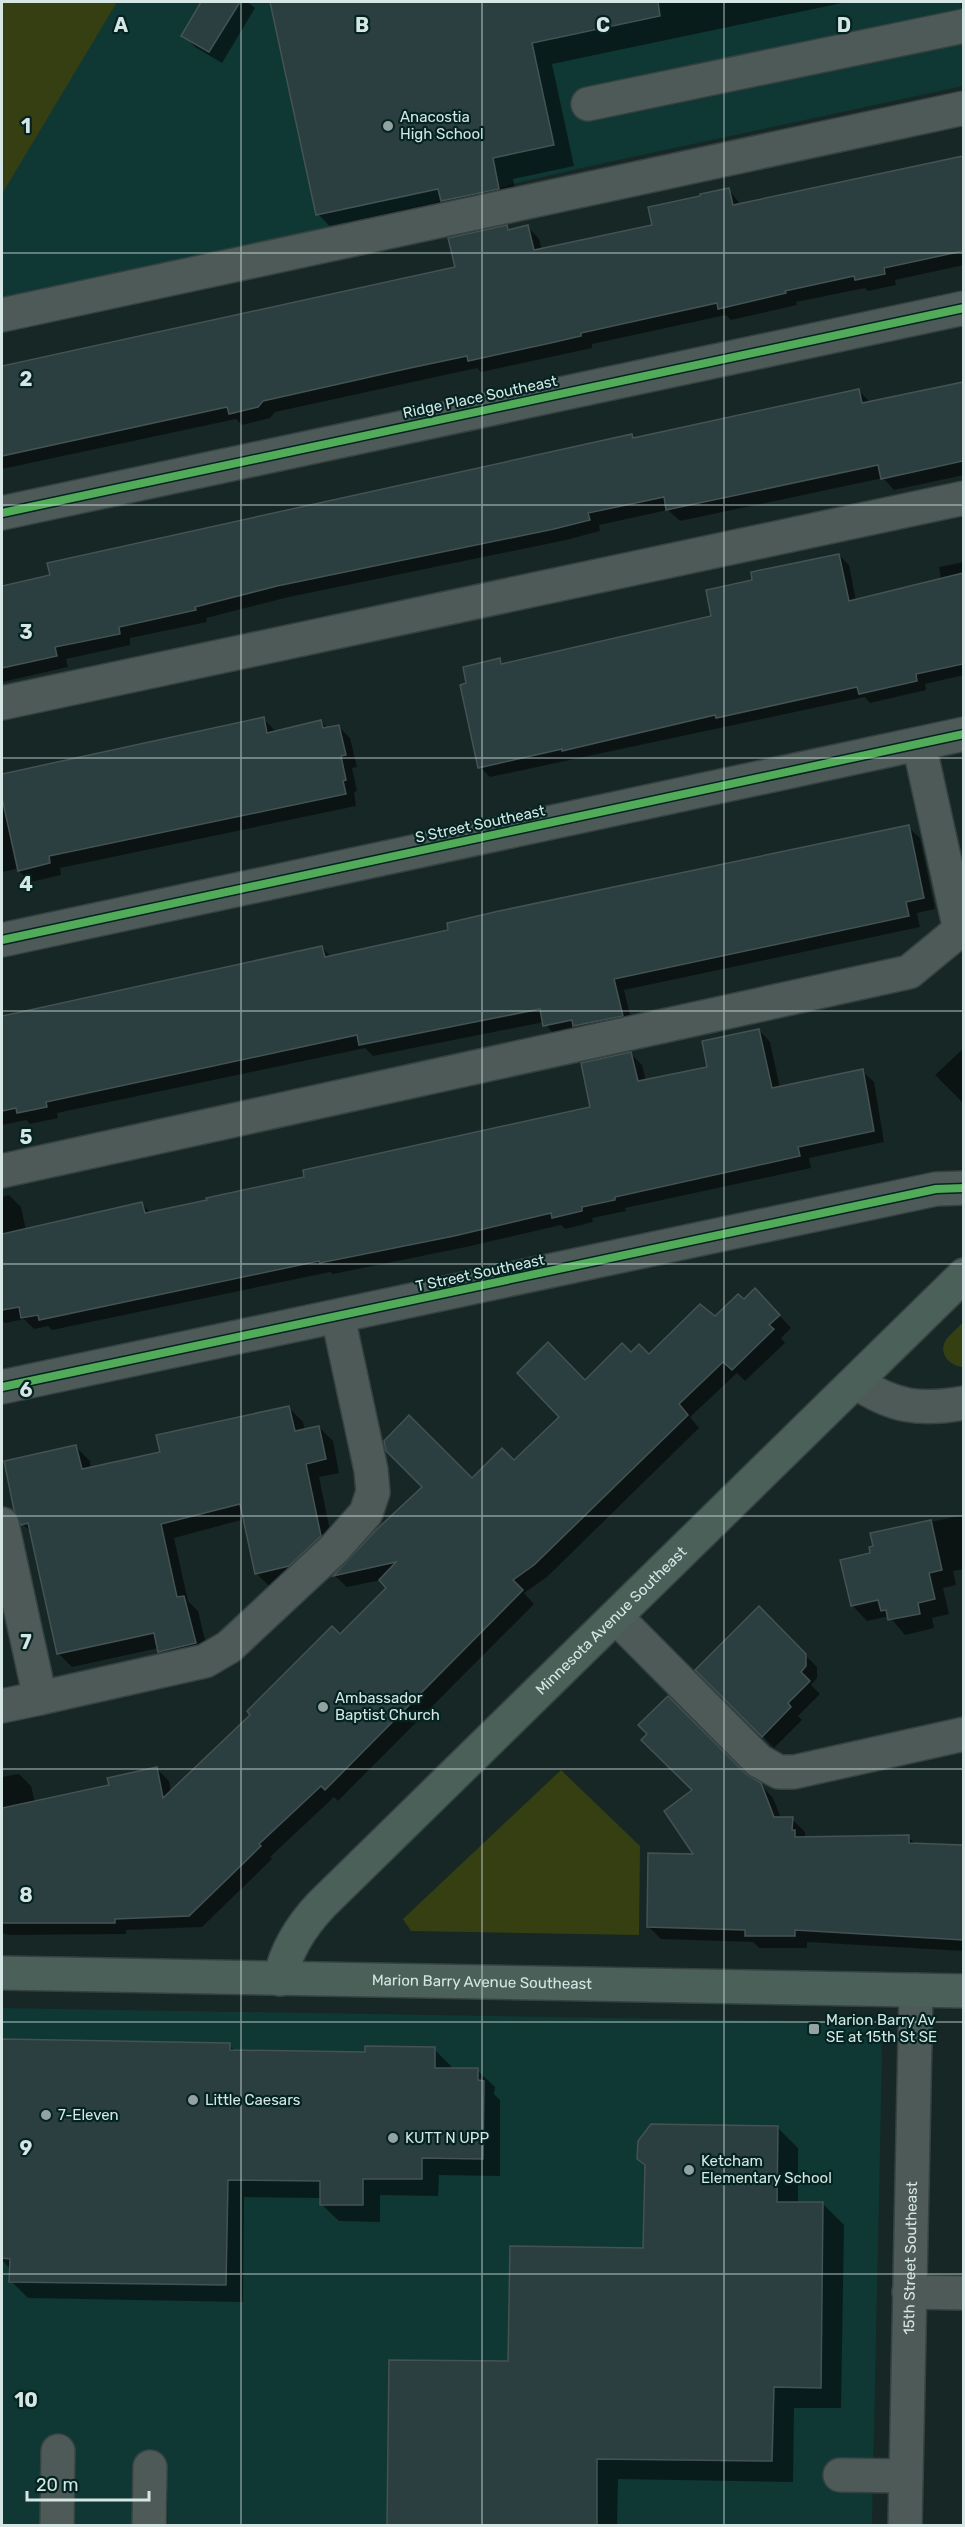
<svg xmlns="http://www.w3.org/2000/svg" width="965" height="2527" font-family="Rubik,sans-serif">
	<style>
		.built { fill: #0f3734 }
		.green { fill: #353f11 }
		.shadow { fill: #0007 }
		.building { fill: #2b3f40; stroke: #455254; stroke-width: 1.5 }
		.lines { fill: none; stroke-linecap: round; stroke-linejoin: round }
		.minor-casing { stroke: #364241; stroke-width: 36 }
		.major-casing { stroke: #364241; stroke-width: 36 }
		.minor { stroke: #4d5a58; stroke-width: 33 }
		.major { stroke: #4a6059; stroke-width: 33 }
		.cycleway-casing { stroke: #042421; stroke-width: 11 }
		.cycleway { stroke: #51ab58; stroke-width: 8 }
		.grid { fill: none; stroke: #d5e6e4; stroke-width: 1.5; stroke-opacity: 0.55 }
		.poi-dot { fill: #92a3a1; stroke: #042421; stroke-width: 2 }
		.labels { text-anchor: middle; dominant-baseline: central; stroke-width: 4.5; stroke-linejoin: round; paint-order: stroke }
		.poi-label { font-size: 15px; fill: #d5e6e4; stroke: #042421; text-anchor: start }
		.street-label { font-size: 15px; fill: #d5e6e4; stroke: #042421 }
		.grid-label { font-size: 20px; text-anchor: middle; font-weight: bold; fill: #d5e6e4; stroke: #042421; stroke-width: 4.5; stroke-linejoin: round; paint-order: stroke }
	</style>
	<rect width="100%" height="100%" fill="#162725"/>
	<g class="built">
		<polygon points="2,2 960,2 964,16 963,86 586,167 2,302"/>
		<polygon points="2,2008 864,2022 871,2024 881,2034 882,2057 872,2525 168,2526 168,2490 134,2490 133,2525 2,2526"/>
	</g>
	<g class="green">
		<polygon points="2,2 117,2 2,194"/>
		<path d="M963,1322V1367C951,1367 937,1353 946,1340C950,1334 958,1328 963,1322Z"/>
		<polygon points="561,1770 640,1846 639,1935 411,1931 403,1919"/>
	</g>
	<g class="shadow">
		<polygon points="203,2 248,2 255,8 222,63 195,47 183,35"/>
		<polygon points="272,2 841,2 842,3 552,64 574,166 513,179 520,210 339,236 318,214"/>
		<polygon points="964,157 964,265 895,280 896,285 868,291 865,288 796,302 797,305 731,320 726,315 592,344 592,348 481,372 477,368 422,380 275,412 270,418 242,425 236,419 2,469 2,366 456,268 507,227 510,231 528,227 539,239 542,250 653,226 729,190 741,205"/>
		<polygon points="964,383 964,475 894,490 883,478 680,521 668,510 599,525 600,531 566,540 289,597 206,618 207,622 130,638 130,645 66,659 68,667 2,682 2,588 519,461 518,459 631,435 635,439 859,391 871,403"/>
		<polygon points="839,555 849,565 856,601 941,580 939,567 964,562 964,675 925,684 926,690 870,703 865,697 490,777 480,767 500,660 504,665 713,617 754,581"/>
		<polygon points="264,719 276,732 321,721 328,729 338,726 350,738 357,767 352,768 357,791 354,792 356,806 60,868 61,875 31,882 16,869 2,872 2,776"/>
		<polygon points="908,827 920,838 935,909 917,913 920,927 624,990 633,1027 556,1037 544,1022 373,1056 365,1048 57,1113 58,1118 30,1124 26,1120 2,1125 2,1018 322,947 331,957"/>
		<polygon points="759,1030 770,1042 780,1088 862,1071 874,1082 884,1142 809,1158 811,1168 625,1208 626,1211 592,1218 593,1222 565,1229 561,1225 466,1247 333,1274 330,1272 52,1330 48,1326 34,1329 24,1319 6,1323 2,1321 2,1197 9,1195 21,1207 26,1230 142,1204 151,1213 306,1178 592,1108 631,1054 642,1065 646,1081 708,1068"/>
		<polygon points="964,1048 964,1104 935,1075"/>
		<polygon points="744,1301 767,1302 791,1328 781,1338 785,1343 745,1381 737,1373 690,1417 699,1428 547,1577 524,1593 534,1604 338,1801 334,1797 270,1857 272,1859 202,1927 126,1930 126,1934 9,1935 2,1933 2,1777 19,1774 31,1786 35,1803 111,1786 157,1769 169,1781 171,1792 389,1588 381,1580 347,1587 335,1576 377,1531 472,1480 514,1462 561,1418 585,1382 631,1354 649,1356"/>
		<polygon points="289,1408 303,1422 305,1430 319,1427 333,1441 339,1473 319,1477 334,1550 270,1587 256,1573 245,1519 174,1538 188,1601 198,1611 209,1657 173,1665 159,1648 72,1667 58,1653 32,1533 23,1524 76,1447 90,1461 91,1469 162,1454"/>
		<polygon points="964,1515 964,1569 953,1571 956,1585 943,1588 949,1614 932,1618 934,1628 905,1635 889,1616 867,1621 852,1605 875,1547 872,1534"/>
		<polygon points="759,1609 817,1667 817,1678 811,1685 820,1694 798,1716 802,1720 774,1748 697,1670"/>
		<polygon points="745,1776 760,1784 773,1798 781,1818 792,1819 805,1832 805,1839 908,1837 916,1845 964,1847 964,1951 807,1942 807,1948 759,1948 753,1942 661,1939 648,1926"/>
		<polygon points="3,2041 229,2045 236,2052 366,2053 434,2049 451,2066 451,2069 477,2070 495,2087 494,2094 500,2100 500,2176 439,2175 438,2196 380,2195 380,2222 339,2221 321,2204 321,2198 244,2197 243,2302 28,2298 11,2281 11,2270 2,2260"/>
		<polygon points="777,2127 798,2148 798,2204 823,2204 844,2225 841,2408 794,2408 793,2482 618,2479 617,2526 388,2526 509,2363 645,2249"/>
	</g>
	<g class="building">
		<polygon points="201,2 240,2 209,52 181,36"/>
		<polygon points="270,2 658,2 660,16 532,43 554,145 493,158 499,189 441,201 438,189 316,215"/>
		<polygon points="963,156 963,251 884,268 885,274 855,280 854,276 785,291 786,293 718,309 717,303 581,333 581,336 555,342 468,361 467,356 410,368 263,401 258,407 229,414 227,407 2,456 2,366 455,267 448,238 507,225 508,230 528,225 534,250 652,225 648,207 700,196 700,194 729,188 733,205"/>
		<polygon points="963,382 963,461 881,479 878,465 666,510 664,497 588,513 590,520 554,529 277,586 195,607 196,610 119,627 120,634 55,647 57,656 2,668 2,586 50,575 47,563 632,434 633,438 859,389 862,403"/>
		<polygon points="839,554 849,601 963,573 963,664 916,674 917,681 859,694 857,687 716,718 715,715 562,751 562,749 478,768 460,685 466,683 463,667 500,658 501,664 711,616 706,590 752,580 751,572"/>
		<polygon points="264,717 267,733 321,720 323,728 339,725 346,755 341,756 346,780 343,781 346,794 49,856 50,863 18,871 2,798 2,774"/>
		<polygon points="909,825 924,898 906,902 909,916 614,979 623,1016 573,1026 572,1020 543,1026 540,1009 359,1045 357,1035 46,1102 47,1107 17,1113 16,1108 2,1111 2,1016 322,946 325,957 448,930 447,923 499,911"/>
		<polygon points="759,1029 772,1088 863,1069 874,1131 798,1147 800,1156 615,1197 615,1200 582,1207 582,1211 552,1218 551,1213 454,1236 320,1263 319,1261 39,1320 38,1315 21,1318 19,1307 2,1310 2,1234 142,1202 145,1213 207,1200 206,1198 304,1177 303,1170 590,1107 581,1063 631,1052 638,1081 707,1067 702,1041"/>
		<polygon points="755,1288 780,1315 769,1325 774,1329 732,1370 723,1362 679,1404 688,1415 534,1565 513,1580 523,1590 325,1790 321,1786 259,1844 261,1846 189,1916 115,1919 115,1923 2,1923 2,1808 109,1785 107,1778 157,1767 163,1798 250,1715 247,1711 332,1626 340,1634 386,1588 379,1580 396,1562 333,1576 376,1530 422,1487 386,1451 384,1441 409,1415 472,1478 502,1448 514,1460 559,1417 517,1373 548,1342 585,1380 622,1343 631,1352 639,1344 649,1354 700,1304 715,1316 738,1294 744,1299"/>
		<polygon points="289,1406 295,1431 319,1426 326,1459 306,1464 321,1536 289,1566 255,1574 240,1504 161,1524 177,1597 184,1596 196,1643 158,1652 154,1633 57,1654 28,1523 21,1525 14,1510 4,1461 76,1445 82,1469 160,1452 156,1435"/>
		<polygon points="931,1520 942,1570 929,1573 935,1599 918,1603 920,1614 888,1620 886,1610 881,1611 878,1600 851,1606 840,1560 870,1553 869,1547 873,1546 870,1533"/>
		<polygon points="759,1606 806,1654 806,1666 801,1672 810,1681 788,1703 791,1707 762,1737 695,1670"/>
		<polygon points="668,1696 746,1774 761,1783 774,1817 793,1817 792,1830 795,1830 795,1837 909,1835 909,1843 963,1845 963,1940 795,1930 795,1936 745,1936 745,1930 647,1927 648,1853 693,1854 664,1811 692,1790 641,1740 647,1734 638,1725"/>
		<polygon points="2,2039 230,2043 230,2050 365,2052 365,2046 435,2047 435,2068 478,2068 478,2080 484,2081 483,2159 422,2158 422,2179 363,2179 363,2205 320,2205 320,2181 228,2180 226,2285 9,2282 10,2259 2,2258"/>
		<polygon points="651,2124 778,2126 777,2202 823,2202 821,2388 774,2387 772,2461 597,2459 597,2526 387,2526 389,2360 508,2361 510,2246 643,2248 645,2165 637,2159 638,2141"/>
	</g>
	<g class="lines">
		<defs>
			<g id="minor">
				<polyline points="588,104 964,26"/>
				<polyline points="2,315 964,108"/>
				<polyline points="2,513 964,308"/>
				<polyline points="2,703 964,498"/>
				<polyline points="2,940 964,734"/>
				<polyline points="2,1171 909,972 960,930 919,744"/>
				<path d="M856,1382C893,1407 920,1411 964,1403"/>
				<polyline points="2,1387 936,1189 964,1188"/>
				<polyline points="2,1524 40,1698 2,1706"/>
				<polyline points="616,1617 759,1761 779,1772 794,1772 964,1734"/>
				<polyline points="40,1698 205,1661 229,1647 334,1549 366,1513 373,1492 371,1470 338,1317"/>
				<polyline points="909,2292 964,2293"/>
				<polyline points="840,2475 906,2476"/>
				<polyline points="57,2526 58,2451"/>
				<polyline points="149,2526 150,2467"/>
				<path id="s1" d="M905,2526L916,1990"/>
			</g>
			<g id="major">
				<path id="s2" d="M2,1973L964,1991"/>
				<path id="s3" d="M280,1979C286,1949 301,1926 322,1904L964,1275"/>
			</g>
		</defs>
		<use href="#minor" class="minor-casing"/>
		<use href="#major" class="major-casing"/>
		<use href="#minor" class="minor"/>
		<use href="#major" class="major"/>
		<defs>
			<g id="cycleway">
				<polyline points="2,513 964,308"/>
				<polyline points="2,940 964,734"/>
				<polyline points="2,1387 936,1189 964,1188"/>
			</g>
		</defs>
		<use href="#cycleway" class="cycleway-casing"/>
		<use href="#cycleway" class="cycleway"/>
	</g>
	<path class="grid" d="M241,2V2526M482,2V2526M724,2V2526M2,253H964M2,505H964M2,758H964M2,1011H964M2,1264H964M2,1516H964M2,1769H964M2,2022H964M2,2274H964"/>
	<g class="poi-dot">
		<circle cx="388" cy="126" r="6"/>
		<circle cx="323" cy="1707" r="6"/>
		<rect x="808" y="2023" width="12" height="12" rx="3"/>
		<circle cx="193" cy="2100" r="6"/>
		<circle cx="46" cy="2115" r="6"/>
		<circle cx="393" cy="2138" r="6"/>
		<circle cx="689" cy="2170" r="6"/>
	</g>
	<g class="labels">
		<g class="poi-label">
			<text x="400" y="117">Anacostia<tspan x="400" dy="17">High School</tspan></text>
			<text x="335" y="1698">Ambassador<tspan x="335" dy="17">Baptist Church</tspan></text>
			<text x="826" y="2020">Marion Barry Av<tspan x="826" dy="17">SE at 15th St SE</tspan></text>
			<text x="205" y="2100">Little Caesars</text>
			<text x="58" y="2115">7-Eleven</text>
			<text x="405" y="2138">KUTT N UPP</text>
			<text x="701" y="2161">Ketcham<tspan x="701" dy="17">Elementary School</tspan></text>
		</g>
		<g class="street-label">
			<text transform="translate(480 397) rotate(-12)">Ridge Place Southeast</text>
			<text transform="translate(480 824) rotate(-12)">S Street Southeast</text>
			<text transform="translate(480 1273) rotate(-12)">T Street Southeast</text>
			<text stroke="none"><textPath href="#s3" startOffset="492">Minnesota Avenue Southeast</textPath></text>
			<text stroke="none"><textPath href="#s2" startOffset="480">Marion Barry Avenue Southeast</textPath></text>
			<text stroke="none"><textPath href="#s1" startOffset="268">15th Street Southeast</textPath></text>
		</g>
	</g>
	<g class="grid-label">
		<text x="121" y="32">A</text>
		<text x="362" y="32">B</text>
		<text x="603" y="32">C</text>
		<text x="844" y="32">D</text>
		<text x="26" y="133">1</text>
		<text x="26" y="386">2</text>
		<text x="26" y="639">3</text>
		<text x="26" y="891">4</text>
		<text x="26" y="1144">5</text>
		<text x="26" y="1397">6</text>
		<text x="26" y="1649">7</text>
		<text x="26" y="1902">8</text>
		<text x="26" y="2155">9</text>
		<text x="26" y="2407">10</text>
	</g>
	<rect width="965" height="2527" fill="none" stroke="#d5e6e4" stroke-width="6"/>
	<path d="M27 2491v9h122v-9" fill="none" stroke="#d5e6e4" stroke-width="3"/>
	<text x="36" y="2491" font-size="18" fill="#d5e6e4" stroke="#042421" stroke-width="4.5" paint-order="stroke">20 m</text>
</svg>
